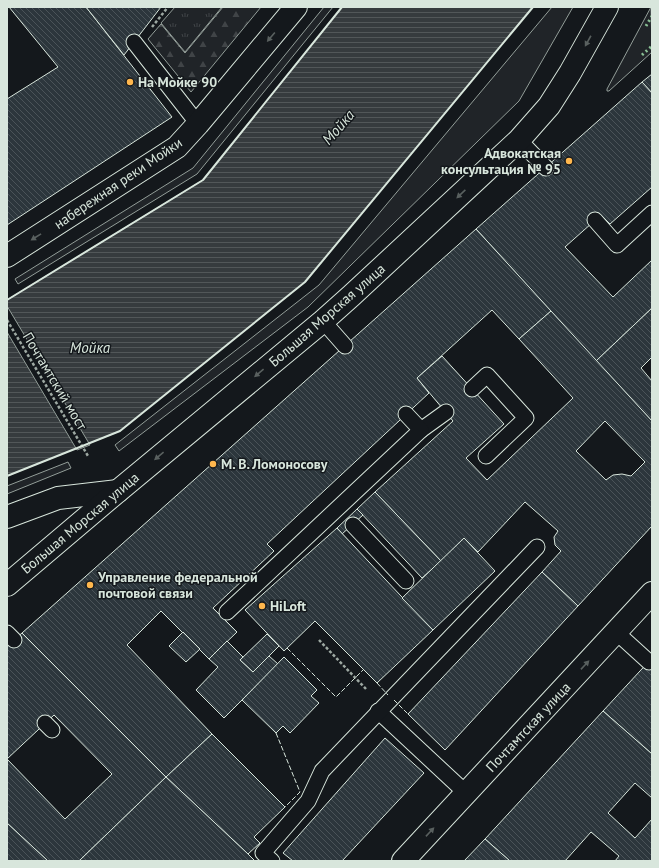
<svg xmlns="http://www.w3.org/2000/svg" width="659" height="868" font-family="'PT Sans',sans-serif">
	<style>
		.grass { fill: #202428; stroke: #939e99 }
		.forest { fill: url(#forest-firs); stroke: #939e99 }
		.park { fill: url(#park-tufts); stroke: #939e99 }
		.water { fill: url(#water-rules); stroke: #939e99 }
		.pier { fill: #14181c; stroke: #939e99 }
		.building { fill: url(#building-back-hatch); stroke: #d8e6dc; fill-rule: evenodd }
		.lines { fill: none; stroke-linecap: round; stroke-linejoin: round }
		.lane-casing { stroke: #d8e6dc; stroke-width: 17 }
		.street-casing { stroke: #d8e6dc; stroke-width: 24 }
		.secondary-casing { stroke: #d8e6dc; stroke-width: 24 }
		.path { stroke: #9da8a2; stroke-width: 2.5; stroke-dasharray: 3 2; stroke-linecap: butt }
		.lane { stroke: #14181c; stroke-width: 15 }
		.street { stroke: #14181c; stroke-width: 22 }
		.secondary { stroke: #14181c; stroke-width: 22 }
		.hedge { stroke: #8ac095; stroke-width: 3; stroke-dasharray: 2 3; stroke-linecap: butt }
		.fence { stroke: #d8e6dc; stroke-width: 1; stroke-dasharray: 5 2; stroke-linecap: butt }
		.wall { stroke: #d8e6dc; stroke-width: 2 }
		.oneway { fill: #59605f }
		.poi-dot { fill: #ffb74d; stroke: #14181c; stroke-width: 1.5 }
		.labels { text-anchor: middle; dominant-baseline: central; stroke-width: 3; stroke-linejoin: round; paint-order: stroke }
		.poi-label { font-size: 14px; font-weight: bold; fill: #d8e6dc; stroke: #14181c; text-anchor: start }
		.street-label { font-size: 14px; fill: #d8e6dc; stroke: #14181c }
		.water-label { font-size: 15px; font-style: italic; fill: #d8e6dc; stroke: #14181c }
	</style>
	<defs>
		<pattern id="forest-firs" width="22" height="20" patternUnits="userSpaceOnUse"><rect width="22" height="20" fill="#202428"/><path d="M5 1l3.5 6h-7zM16 11l3.5 6h-7z" fill="#404447"/></pattern>
		<pattern id="park-tufts" width="24" height="20" patternUnits="userSpaceOnUse"><rect width="24" height="20" fill="#202428"/><path d="M3 7l-1-3M5 7V3M7 7l1-3M15 17l-1-3M17 17v-4M19 17l1-3" fill="none" stroke="#404447"/></pattern>
		<pattern id="water-rules" width="6" height="5" patternUnits="userSpaceOnUse"><rect width="6" height="5" fill="#363b3e"/><path d="M0 2.5h6" fill="none" stroke="#525759"/></pattern>
		<pattern id="building-back-hatch" width="6" height="6" patternUnits="userSpaceOnUse"><rect width="6" height="6" fill="#2c363c"/><path d="M-1 5l2 2M0 0l6 6M5-1l2 2" fill="none" stroke="#4a5358"/></pattern>
	</defs>
	<rect width="100%" height="100%" fill="#14181c"/>
	<g class="grass">
		<polygon points="324,7 333,7 197,174 18,284 15,279 193,168"/>
		<polygon points="552,7 573,7 519,101 308,307 119,451 115,445 319,285"/>
		<polygon points="651,7 652,52 609,91 607,91 607,89"/>
		<polygon points="68,462 71,468 7,494 7,486"/>
	</g>
	<polygon class="forest" points="223,7 261,7 191,92 148,39 161,24 185,53"/>
	<polygon class="park" points="175,7 222,7 185,52 161,23"/>
	<polygon class="water" points="342,7 533,7 305,282 120,431 7,476 7,300 203,180"/>
	<polygon class="pier" points="7,306 90,445 77,450 7,332"/>
	<g class="building">
		<polygon points="9,7 86,7 172,117 7,225 7,99 58,67"/>
		<polygon points="86,7 161,7 124,55"/>
		<polygon points="652,74 652,93 642,82"/>
		<polygon points="642,82 652,93 652,187 610,224 601,215 565,247 613,297 652,260 652,308 596,361 476,229"/>
		<polygon points="476,229 551,311 519,339 492,310 417,378 429,393 267,544 274,551 213,608 237,632 209,659 161,611 127,645 212,734 166,777 22,633"/>
		<polygon points="652,308 652,357 641,368 652,381 652,421 596,361"/>
		<path d="M551,311L652,421V526L578,606L542,572L561,551L555,545L554,537L558,531L525,502L478,552L464,538L441,561L375,492L453,421L417,378L442,356L504,424L466,458L487,480L573,398L519,339ZM605,421L645,462L631,476L622,474L613,475L606,480L576,451Z"/>
		<polygon points="375,492 441,561 422,578 357,509"/>
		<polygon points="357,509 363,515 342,534 337,528"/>
		<polygon points="337,528 433,630 377,683 315,621 284,651 245,610"/>
		<polygon points="464,538 495,571 433,630 402,598"/>
		<polygon points="542,572 578,606 445,750 408,714"/>
		<polygon points="183,632 200,649 186,662 169,646"/>
		<path d="M22,633L166,777L79,861H48L7,823V646ZM54,715L112,774L65,819L7,759Z"/>
		<polygon points="267,634 279,646 253,672 240,660"/>
		<polygon points="227,641 243,657 240,660 253,672 269,656 278,664 224,718 196,690 218,667 209,659"/>
		<polygon points="284,657 317,690 311,696 319,703 290,733 283,726 276,733 242,700"/>
		<polygon points="652,658 652,754 603,711"/>
		<polygon points="603,711 652,754 652,798 635,783 608,813 635,838 652,819 652,861 615,861 619,856 591,832 565,861 510,861 485,839"/>
		<polygon points="212,734 285,807 254,837 260,843 248,854 166,777"/>
		<polygon points="385,738 424,773 342,861 293,861 283,853"/>
		<polygon points="166,777 248,854 255,861 79,861"/>
		<polygon points="7,823 48,861 7,861"/>
		<polygon points="485,839 510,861 464,861"/>
	</g>
	<g class="lines">
		<defs>
			<g id="lane">
				<polyline points="134,42 198,124"/>
				<polyline points="519,140 546,168"/>
				<polyline points="595,220 617,245 652,213"/>
				<polyline points="323,321 345,346"/>
				<polyline points="472,389 487,375 526,418 486,456"/>
				<polyline points="421,430 446,412"/>
				<polyline points="353,525 406,581"/>
				<polyline points="227,612 421,430 406,414"/>
				<polyline points="616,632 649,662"/>
				<polyline points="7,633 14,640"/>
				<polyline points="378,711 466,793"/>
				<polyline points="45,723 52,730"/>
				<polyline points="272,861 263,853 308,801 322,771 537,547"/>
			</g>
			<g id="street">
				<polyline points="7,256 177,147 198,124 296,7"/>
				<polyline points="7,517 58,498 118,491"/>
			</g>
			<g id="secondary">
				<polyline points="7,585 118,491 323,321 351,296 519,140 549,106 570,73 607,7"/>
				<polyline points="403,861 652,593"/>
			</g>
		</defs>
		<use href="#lane" class="lane-casing"/>
		<use href="#street" class="street-casing"/>
		<use href="#secondary" class="secondary-casing"/>
		<g class="path">
			<polyline points="152,27 168,7"/>
			<polyline points="7,320 88,456"/>
			<polyline points="319,640 366,689"/>
		</g>
		<use href="#lane" class="lane"/>
		<use href="#street" class="street"/>
		<use href="#secondary" class="secondary"/>
		<g class="hedge">
			<polyline points="646,26 652,16"/>
			<polyline points="642,55 652,46"/>
		</g>
		<g class="fence">
			<polyline points="287,648 336,697 363,670"/>
			<polyline points="377,683 388,695"/>
			<polyline points="394,700 408,714"/>
			<polyline points="276,733 300,792 285,807"/>
		</g>
		<g class="wall">
			<polyline points="7,300 203,180 342,7"/>
			<polyline points="7,476 120,431 305,282 533,7"/>
		</g>
	</g>
	<defs><path id="oneway-solid" d="M-6-.8H1V-3.2L6.5 0L1 3.2V.8H-6Z"/></defs>
	<g class="oneway">
		<use href="#oneway-solid" transform="translate(271 37) rotate(130)"/>
		<use href="#oneway-solid" transform="translate(588 41) rotate(119)"/>
		<use href="#oneway-solid" transform="translate(461 194) rotate(137)"/>
		<use href="#oneway-solid" transform="translate(36 237) rotate(148)"/>
		<use href="#oneway-solid" transform="translate(259 373) rotate(140)"/>
		<use href="#oneway-solid" transform="translate(159 456) rotate(140)"/>
		<use href="#oneway-solid" transform="translate(585 665) rotate(-47)"/>
		<use href="#oneway-solid" transform="translate(430 832) rotate(-47)"/>
	</g>
	<g class="poi-dot">
		<circle cx="130" cy="82" r="4"/>
		<circle cx="569" cy="161" r="4"/>
		<circle cx="213" cy="464" r="4"/>
		<circle cx="90" cy="585" r="4"/>
		<circle cx="262" cy="606" r="4"/>
	</g>
	<g class="labels">
		<g class="poi-label">
			<text x="138" y="82">На Мойке 90</text>
			<text x="561" y="153" text-anchor="end">Адвокатская<tspan x="561" dy="16">консультация № 95</tspan></text>
			<text x="221" y="464">М. В. Ломоносову</text>
			<text x="98" y="577">Управление федеральной<tspan x="98" dy="16">почтовой связи</tspan></text>
			<text x="270" y="606">HiLoft</text>
		</g>
		<g class="street-label">
			<text transform="translate(118 183) rotate(-34)">набережная реки Мойки</text>
			<text transform="translate(327 315) rotate(-41)">Большая Морская улица</text>
			<text transform="translate(55 381) rotate(59)">Почтамтский мост</text>
			<text transform="translate(80 523) rotate(-40)">Большая Морская улица</text>
			<text transform="translate(528 727) rotate(-47)">Почтамтская улица</text>
		</g>
		<g class="water-label">
			<text transform="translate(338 127) rotate(-49)">Мойка</text>
			<text x="90" y="347">Мойка</text>
		</g>
	</g>
	<rect width="659" height="868" fill="none" stroke="#d8e6dc" stroke-width="16"/>
</svg>
